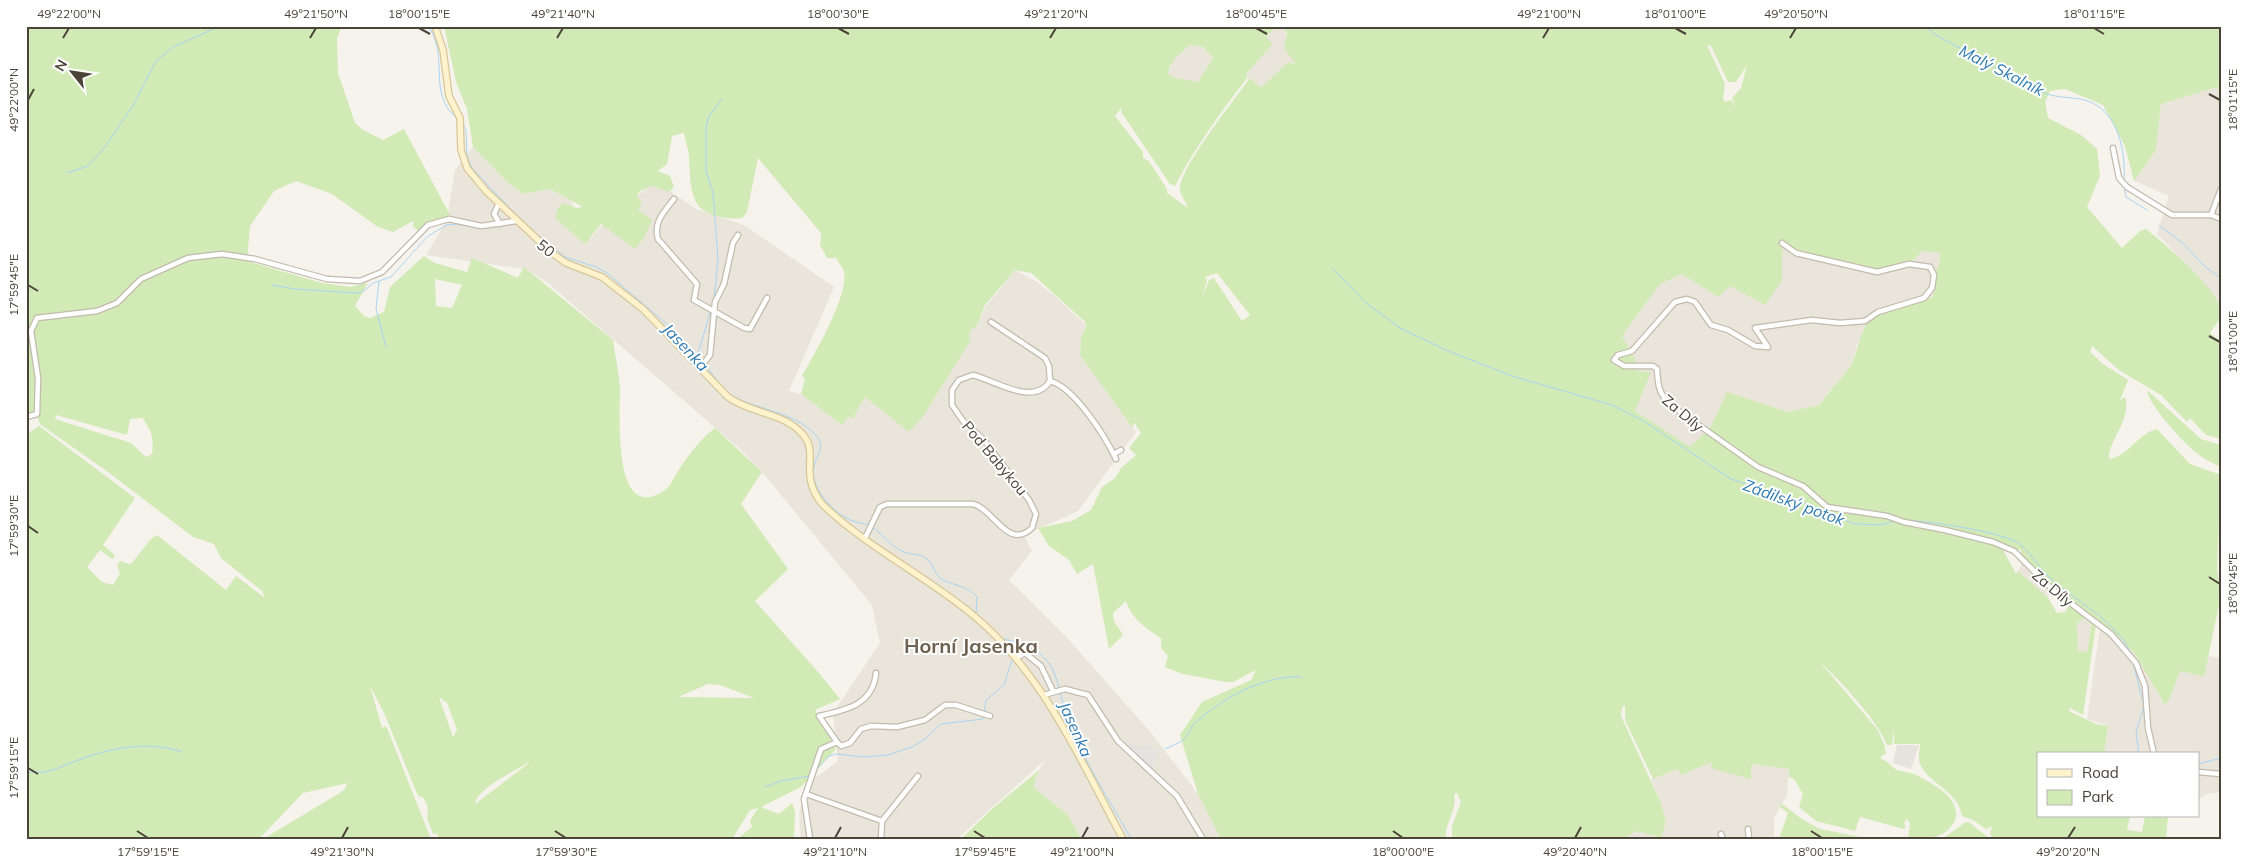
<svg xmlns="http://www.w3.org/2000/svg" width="2247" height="865" font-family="Mulish,sans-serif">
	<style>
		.residential { fill: #eae5da }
		.industrial { fill: #e6e2dd }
		.green { fill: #d2eab5; fill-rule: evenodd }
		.parking { fill: #e5e3e0 }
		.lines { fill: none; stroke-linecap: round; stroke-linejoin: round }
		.stream { stroke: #a9d4f2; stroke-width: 1 }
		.street-casing { stroke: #c2bbae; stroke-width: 7 }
		.secondary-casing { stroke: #d6c79b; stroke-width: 8 }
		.street { stroke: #fff; stroke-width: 4.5 }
		.secondary { stroke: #fff3cd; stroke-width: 5.5 }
		.ticks { fill: none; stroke: #4b4439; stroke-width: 2 }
		.labels { text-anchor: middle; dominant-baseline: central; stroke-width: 4; stroke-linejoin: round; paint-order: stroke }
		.street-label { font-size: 15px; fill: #4b4439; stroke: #fff }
		.water-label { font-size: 16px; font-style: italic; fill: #2e7ab2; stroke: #fff }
		.district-label { font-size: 20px; font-weight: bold; fill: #6e6250; stroke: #fff }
		.neatline { fill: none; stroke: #4b4439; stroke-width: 2 }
		.ticks-label { font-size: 12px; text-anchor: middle; fill: #4b4439 }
	</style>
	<rect width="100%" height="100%" fill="#f6f3ec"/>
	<g class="residential">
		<polygon points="1276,26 1286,26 1284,29 1297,64 1288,62 1261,89 1247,78 1246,74 1271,46 1266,37"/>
		<polygon points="1190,45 1203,47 1213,58 1198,82 1178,79 1170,76 1168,73 1173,60"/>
		<polygon points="2217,87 2221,97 2221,310 2197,275 2157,234 2169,196 2134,181 2156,150 2161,104"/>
		<polygon points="473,147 509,184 524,194 550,189 572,201 573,206 571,205 591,239 597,230 655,181 696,209 744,225 834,287 789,391 801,394 842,425 849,416 853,418 865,397 933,400 969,341 969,332 978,324 986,306 1015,270 1037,282 1056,297 1086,325 1081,338 1080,355 1136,432 1078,511 1024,535 1032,551 1009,580 1070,641 1152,734 1198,794 1221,839 1081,839 1068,815 1033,787 1038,771 1046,759 957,839 801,839 799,814 806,785 838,761 833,713 880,643 872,605 762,472 742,451 548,283 525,268 523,269 426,255 450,215 448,212 455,170"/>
		<polygon points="1788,244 1793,248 1855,265 1912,262 1922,251 1940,253 1939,266 1935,273 1934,297 1881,313 1857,345 1852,363 1845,375 1827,393 1820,405 1788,412 1727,393 1710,428 1690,448 1635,411 1650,372 1635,371 1622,336 1660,284 1682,274 1718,297 1729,286 1782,280 1782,251"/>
		<polygon points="2023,561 2118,636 2135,654 2165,705 2168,701 2173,686 2181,671 2204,677 2208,656 2221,658 2221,792 2207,794 2198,799 2198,754 2104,754 2108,726 2087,719 2100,627 2092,622 2087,653 2078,651 2077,624 2085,617 2051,591 2048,598 2018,571"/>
		<polygon points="1712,762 1750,778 1752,764 1789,769 1787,795 1774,818 1774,839 1623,839 1637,831 1661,838 1666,823 1661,803 1651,780 1679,769 1681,774"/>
	</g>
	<polygon class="industrial" points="1897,745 1919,745 1911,769 1893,763"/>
	<g class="green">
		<path d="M26,26H342L337,38L338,73L355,123L363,130L383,140L404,129L450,215L420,233L413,226V221L393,232L378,227L332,194L296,181L274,191L250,226L247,261L322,283L350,287L368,283L355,306L364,316L370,318L384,312L390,287L424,256L435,263L467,272L472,258L518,278L524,267L613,340C615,356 619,372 620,389C620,414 612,527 665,490C671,486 674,477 678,471C689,455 699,440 715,428L762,472L741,504L788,569L755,601L819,673L840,699L815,710L836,749L801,787L761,807L779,814L792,803L795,811L794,839H737L752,827L750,821L758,808L750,810L732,839H439L437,833L433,834L427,818L428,808L424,798L418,796L385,715L370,686L382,728L385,726L387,728L431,839H263L338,794L344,790L348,783L303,793L259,839H26V436L29,439L27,434L39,426L135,498L103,545L115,555L114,558L112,559L100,550L87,567L102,582L113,585L120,574L117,565L120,561L129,564L132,563L150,540L157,535L226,590L236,576L265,598L262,591L221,558L214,544L193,537L108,472L41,425L38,420L40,405L36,412L26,414ZM435,279L462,285L452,308L436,306ZM56,415L127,435L130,419L142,418C152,431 154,438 152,454L146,457L131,443L55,419ZM708,684L720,685L754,698L678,697ZM439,697L447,703L457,730L453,737ZM529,762V763L475,804C478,787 514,772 529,762Z"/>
		<path d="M444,26H1276L1266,37L1272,43L1271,46L1246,74L1247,78C1221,112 1195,147 1175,186L1170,184L1121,112L1122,107L1115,116L1143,152V158L1149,161L1167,189V193L1188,208C1186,201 1179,194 1180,187C1183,164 1234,100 1250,78L1261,88L1288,62L1296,64L1284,48L1287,34L1284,29L1286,26H2221V97L2217,87L2161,104L2156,150L2134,181L2125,146L2103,105L2065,89L2050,91L2045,102L2048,118L2081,135L2097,149L2100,176L2087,207L2122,248L2140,231L2146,229C2164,243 2221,291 2221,313C2221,320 2213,328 2210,333L2221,342V439L2206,435L2190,418L2187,422L2161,395L2120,371L2092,346L2090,352L2103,364L2128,380L2120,400L2125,397C2132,420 2108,440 2109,459C2129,456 2137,434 2157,429L2190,464L2221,475L2217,569L2221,595L2204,677L2181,671C2174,681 2173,697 2165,705L2135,654L2118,636L2023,561L2021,550L2001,546L2016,574L2018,571L2048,598L2057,613L2065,612L2069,606L2085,617L2077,624L2078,651L2087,652L2092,622L2096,624L2083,715L2070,708L2069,711L2096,724L2108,726L2104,754H2038V816H2130L2127,830L2142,832L2145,816H2168L2166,839H1995L1990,835L1992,826L1986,829L1973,820L1962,816C1958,789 1923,782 1919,760C1918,754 1920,749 1920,744H1894V728L1892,745H1887C1877,720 1840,680 1820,662L1877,729L1884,744L1886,754L1881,756V759C1888,761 1891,767 1897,770C1903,772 1911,772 1916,775C1931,783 1959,796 1956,818C1947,839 1928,839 1908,839L1910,824L1907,819L1904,823L1906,827L1904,829L1860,817L1855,831L1816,821L1799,807L1803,794L1794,779L1789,777V769L1752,764L1750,779L1711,768L1712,762L1681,775L1678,769L1653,779L1625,720V706L1622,707L1621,716L1661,803L1666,823L1661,838L1637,831L1623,839H1452V826L1461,802L1457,793L1454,794C1458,811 1444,822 1446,839H1221L1198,794L1180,735L1202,702L1251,680L1256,670L1233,682H1226L1183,674L1165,667L1168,656L1161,648V638C1146,629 1131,618 1126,601L1113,613L1114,621L1123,635L1109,649L1093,564L1077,574L1069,560L1049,546L1038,528L1072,521L1091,510L1102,487L1115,478L1121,468L1136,455L1129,448L1141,433L1136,426L1137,422L1132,427L1080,355L1081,338L1086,326L1085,322L1031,273L1015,270L985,305L978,324L969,332L970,341L924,415L909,432L865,397L853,418L848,417L842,425L801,394L805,379L802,376C814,355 849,295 844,272C843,268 838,262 836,258H827L820,245L821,233L758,158L747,212L742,218C728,220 703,216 696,202C689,188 690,170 689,156C688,148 685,140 684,133L672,136L667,164L658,171L670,176L674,187L669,192L652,186L640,191L637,196L642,202L638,210L652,220L644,238L635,249L601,224L585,244L555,218L558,208L564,203L577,208L583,207L550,189L524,194L509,184L473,147L467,109L456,82ZM1190,45L1203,47L1213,58L1198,82L1176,78L1152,107L1176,78L1170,76L1168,73L1171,64L1175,61L1173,60ZM1707,45L1711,46L1728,82H1736L1747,65L1741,88L1732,98L1736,108L1731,100L1725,102L1723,99L1725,84ZM1788,244L1793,248L1813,254L1877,270L1912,262L1922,251L1940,253L1939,266L1935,273L1933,297C1917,302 1874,310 1866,325C1859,338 1857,353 1851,365C1842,380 1828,390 1820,405L1788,412L1727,392L1710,428L1690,447L1635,411L1651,372L1635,371L1638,365L1622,336L1660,284L1682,274L1718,297L1730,286L1765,305L1782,280V251ZM1217,273L1250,315L1242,321L1214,278L1209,280L1202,298L1207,280L1205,277Z"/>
		<path d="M2147,390L2201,439L2221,445V467C2212,463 2202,458 2194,451C2182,441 2148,404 2147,390Z"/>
		<polygon points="1038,771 1033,787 1068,815 1081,839 961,839 992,809"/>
		<polygon points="1782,804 1802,819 1820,829 1870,839 1779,839 1788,813 1780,807"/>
		<polygon points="1966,822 1970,823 1990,839 1942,839"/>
	</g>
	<polygon class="parking" points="1126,739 1140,747 1150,745 1160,752 1152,768 1127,747"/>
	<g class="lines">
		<g class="stream">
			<path d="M429,26C433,34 437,43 438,52C441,77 435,101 457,118"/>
			<path d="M1925,26L1936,35C1973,55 2009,77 2047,94C2059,98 2073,97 2085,100C2119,110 2126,152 2124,182"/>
			<polyline points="463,124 466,130 467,157 472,168 520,219"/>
			<polyline points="67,173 88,166 105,147 134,104 156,61 173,47 220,26"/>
			<polyline points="2124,186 2126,197 2147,210"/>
			<polyline points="2159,225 2185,245 2204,266 2221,278"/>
			<polyline points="532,230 565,257 596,267 607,273 669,326 681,343 702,362"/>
			<polyline points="1332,268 1366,303 1400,328 1446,350 1512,376 1612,405 1642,420 1731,479 1818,508 1854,524 1879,525 1896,521"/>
			<polyline points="379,282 376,309 386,347"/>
			<polyline points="272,285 295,289 357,293 364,291 373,283 391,277 427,237 446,225 457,224 478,228"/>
			<polyline points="714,299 718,260 713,192 706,171 706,127 709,116 722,99"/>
			<polyline points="697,357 712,306"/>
			<path d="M705,365C714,375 724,393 736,398C761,410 800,414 818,438C825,447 816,457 814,466C809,488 834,514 853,521C858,523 863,523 868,525"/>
			<path d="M1903,520C1924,520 2002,532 2018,543C2031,552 2038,567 2049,577C2072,599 2118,622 2130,652"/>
			<path d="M872,527C882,533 890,546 902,551C912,556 922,552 930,562C935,568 935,576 943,580C956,586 968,586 977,597L976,613"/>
			<path d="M1004,639C1036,647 1051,655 1059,688"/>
			<polyline points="1015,654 1021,643"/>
			<polyline points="2133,663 2144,706 2136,732 2139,754"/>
			<path d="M1060,692C1072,744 1105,792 1131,839"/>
			<path d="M1165,749C1171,746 1181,743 1185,738C1189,734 1190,728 1193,725C1219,700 1265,674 1301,677"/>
			<polyline points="2198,764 2221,758"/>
			<polyline points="816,770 829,756 837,754 864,757 888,755 912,747 925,739 941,724 983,719 986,700 1004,685 1012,660"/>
			<path d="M26,772C52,775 62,765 84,758C115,747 151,741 182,752"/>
			<polyline points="765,787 781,781 810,776"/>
		</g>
		<defs>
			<g id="street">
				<polyline points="2113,148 2119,178 2127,187 2172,215 2211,215 2221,219"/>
				<path d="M674,199C664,212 653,222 658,239L697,284L694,300L744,328L750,329L767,298"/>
				<polyline points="499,203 494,214 500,224"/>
				<polyline points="2211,215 2221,189"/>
				<path d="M1782,243L1796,253L1877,272L1909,264L1930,267L1934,275L1932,288L1924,298L1878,312L1865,321L1840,323L1812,320L1755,328L1768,347L1755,346L1728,330L1711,325L1695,302L1687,299L1675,302L1632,351L1618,355L1614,360L1624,366H1653L1657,369C1658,385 1658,391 1669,404L1758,467L1803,486L1827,507L1887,516L1904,522L1945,530L1993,542L2014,551L2052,589L2111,634L2136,663L2145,686L2148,728L2154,754"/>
				<polyline points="701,367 710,355 715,302 724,284 733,243 738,235"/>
				<path d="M1050,381C1074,387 1105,436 1116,459"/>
				<polyline points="26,417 37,414 38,378 31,331 37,318 97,311 117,303 141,279 188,258 222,254 255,259 327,279 360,281 382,272 428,225 449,219 481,226 516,221"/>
				<polyline points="1114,454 1121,450"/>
				<path d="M865,538L880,507L887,504H973C994,509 1008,551 1032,528L1036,514L1029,500L984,440L963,421L952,405V390L959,380L973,375C996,381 1034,407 1050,381L1049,366L1045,358L991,322"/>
				<polyline points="1016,658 1025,653 1041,666 1053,691"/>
				<polyline points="1044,695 1065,689 1088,695 1118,741 1177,796 1203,839"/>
				<polyline points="837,742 841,746 850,743 861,729 871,726 897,727 925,720 945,705 956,705 990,716"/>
				<polyline points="2198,772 2221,774"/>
				<polyline points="806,794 882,821"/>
				<polyline points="1748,829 1749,839"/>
				<polyline points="1721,834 1723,839"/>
				<path d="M810,839L804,799L821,749L837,742L819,716C846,710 873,705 876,673"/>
				<polyline points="881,839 882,821 918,776"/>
			</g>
			<path id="secondary" d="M435,26L443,50L449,96L460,118L461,150L467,168L486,191L552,253L566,263L602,277L643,309L728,397C751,414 785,412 804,436C819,454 798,476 823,505C868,548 926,576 973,615C1044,674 1080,760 1123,839"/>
		</defs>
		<use href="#street" class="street-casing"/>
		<use href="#secondary" class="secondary-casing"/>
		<use href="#street" class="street"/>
		<use href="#secondary" class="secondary"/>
	</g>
	<path class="ticks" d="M419,28L430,34M838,28L849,34M1256,28L1267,34M1675,28L1686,34M2094,28L2104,34M63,38L69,28M310,38L316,28M557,38L563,28M1050,38L1056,28M1543,38L1549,28M1790,38L1796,28M2209,94L2220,100M28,100L34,89M28,285L38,291M2209,336L2220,342M28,526L38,533M2209,577L2220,584M28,768L38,774M137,831L148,838M555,831L566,838M974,831L985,838M1393,831L1403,838M1811,831L1822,838M342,838L348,827M835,838L841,827M1082,838L1088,827M1575,838L1581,827M2068,838L2075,827"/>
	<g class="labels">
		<g class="street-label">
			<text transform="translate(546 248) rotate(40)">50</text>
			<text transform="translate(1683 413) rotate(40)">Za Díly</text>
			<text transform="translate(995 458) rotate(50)">Pod Babykou</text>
			<text transform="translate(2053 588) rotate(40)">Za Díly</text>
		</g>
		<g class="water-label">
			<text transform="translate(2002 70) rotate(27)">Malý Skalník</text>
			<text transform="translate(686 347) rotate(47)">Jasenka</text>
			<text transform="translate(1794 502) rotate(20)">Zádilský potok</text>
			<text transform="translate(1076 729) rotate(66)">Jasenka</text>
		</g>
		<g class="district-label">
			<text x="971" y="645">Horní Jasenka</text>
		</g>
	</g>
	<rect width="2247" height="865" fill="none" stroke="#ffffff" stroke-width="55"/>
	<rect x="2037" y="752" width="162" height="65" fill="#ffffff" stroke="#b7b4b0"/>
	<rect x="2047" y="769" width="25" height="8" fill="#fff3cd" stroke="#b7b4b0"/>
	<text x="2082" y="778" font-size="15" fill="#4b4439">Road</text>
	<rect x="2047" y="790" width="25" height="15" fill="#d2eab5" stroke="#b7b4b0"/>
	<text x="2082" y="802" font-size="15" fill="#4b4439">Park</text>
	<g transform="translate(72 72) rotate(300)" stroke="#ffffff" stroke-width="4" paint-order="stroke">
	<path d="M0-4L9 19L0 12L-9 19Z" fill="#4b4439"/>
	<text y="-8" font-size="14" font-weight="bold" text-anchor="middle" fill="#4b4439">N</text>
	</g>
	<rect x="28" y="28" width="2192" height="810" class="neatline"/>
	<g class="ticks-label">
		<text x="69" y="18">49°22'00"N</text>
		<text x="316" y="18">49°21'50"N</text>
		<text x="419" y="18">18°00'15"E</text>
		<text x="563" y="18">49°21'40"N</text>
		<text x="838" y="18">18°00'30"E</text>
		<text x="1056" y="18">49°21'20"N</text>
		<text x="1256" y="18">18°00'45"E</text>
		<text x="1549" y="18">49°21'00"N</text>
		<text x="1675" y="18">18°01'00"E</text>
		<text x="1796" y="18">49°20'50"N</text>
		<text x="2094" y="18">18°01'15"E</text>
		<text transform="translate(14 100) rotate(-90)" y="4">49°22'00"N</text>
		<text transform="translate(2233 100) rotate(-90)" y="4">18°01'15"E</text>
		<text transform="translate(14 285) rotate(-90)" y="4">17°59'45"E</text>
		<text transform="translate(2233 342) rotate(-90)" y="4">18°01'00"E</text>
		<text transform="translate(14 526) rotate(-90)" y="4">17°59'30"E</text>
		<text transform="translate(2233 584) rotate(-90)" y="4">18°00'45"E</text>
		<text transform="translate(14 768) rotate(-90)" y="4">17°59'15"E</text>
		<text x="148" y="856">17°59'15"E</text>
		<text x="342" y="856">49°21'30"N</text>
		<text x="566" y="856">17°59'30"E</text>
		<text x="835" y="856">49°21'10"N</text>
		<text x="985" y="856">17°59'45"E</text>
		<text x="1082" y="856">49°21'00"N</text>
		<text x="1403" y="856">18°00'00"E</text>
		<text x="1575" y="856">49°20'40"N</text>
		<text x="1822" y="856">18°00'15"E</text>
		<text x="2068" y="856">49°20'20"N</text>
	</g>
</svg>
